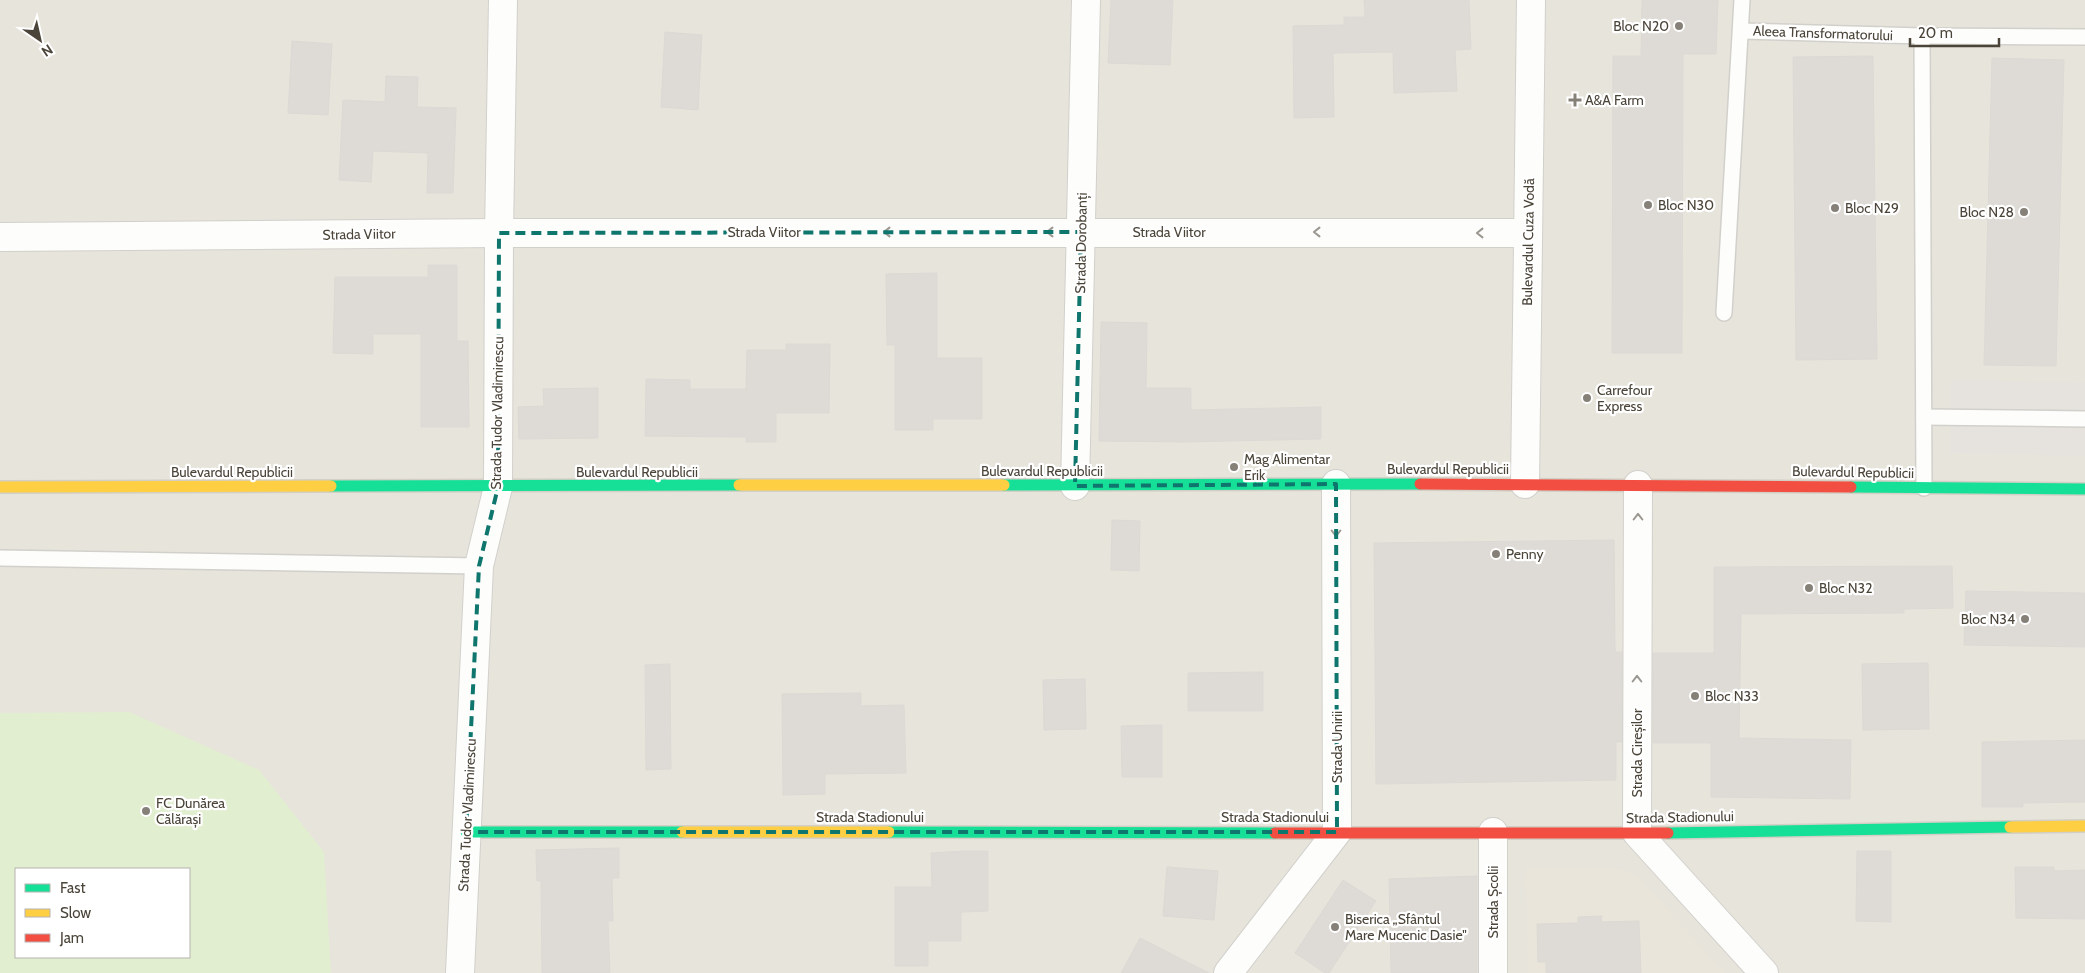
<svg xmlns="http://www.w3.org/2000/svg" width="2085" height="973" font-family="Cabin,sans-serif">
	<style>
		.residential { fill: #e7e4dc; fill-rule: evenodd }
		.education { fill: #eae5da }
		.green { fill: #e1eecf; fill-rule: evenodd }
		.parking { fill: #e6e3df }
		.building { fill: #dedbd6; stroke: #dcd9d4 }
		.lines { fill: none; stroke-linecap: round; stroke-linejoin: round }
		.lane-casing { stroke: #d2d0cb; stroke-width: 18 }
		.street-casing { stroke: #d2d0cb; stroke-width: 30 }
		.fast-casing { stroke: #d3cfc5; stroke-width: 14 }
		.slow-casing { stroke: #d3cfc5; stroke-width: 14 }
		.jam-casing { stroke: #d3cfc5; stroke-width: 14 }
		.lane { stroke: #fdfdfc; stroke-width: 15 }
		.street { stroke: #fdfdfc; stroke-width: 28 }
		.fast { stroke: #16e098; stroke-width: 11 }
		.slow { stroke: #ffcf43; stroke-width: 11 }
		.jam { stroke: #f24e42; stroke-width: 11 }
		.oneway { stroke: #9b9791 }
		.marked { fill: none; stroke: #0f766e; stroke-width: 4; stroke-dasharray: 10 6; stroke-linejoin: round }
		.poi-dot { fill: #868178; stroke: #fff; stroke-width: 2 }
		.labels { text-anchor: middle; dominant-baseline: central; stroke-width: 4.5; stroke-linejoin: round; paint-order: stroke }
		.poi-label { font-size: 14px; fill: #4b4439; stroke: #fff; text-anchor: start }
		.street-label { font-size: 14px; fill: #4b4439; stroke: #fff }
	</style>
	<rect width="100%" height="100%" fill="#f4f2ee"/>
	<path class="residential" d="M0,0H2085V973H0ZM16,869H189V957H16Z"/>
	<polygon class="education" points="1526,867 1612,868 1637,875 1725,973 1528,973"/>
	<path class="green" d="M129,712L259,770L324,852L331,973H0V713ZM189,869V957H16V869Z"/>
	<polygon class="parking" points="1951,380 2085,383 2085,456 1950,453"/>
	<g class="building">
		<polygon points="1111,0 1173,0 1170,65 1108,63"/>
		<polygon points="1364,0 1469,0 1471,49 1455,50 1457,91 1394,93 1393,52 1333,53 1334,117 1294,118 1293,26 1344,25 1344,17 1365,17"/>
		<polygon points="1642,0 1718,0 1716,54 1683,54 1682,353 1612,353 1613,56 1641,56"/>
		<polygon points="665,32 702,35 698,110 661,107"/>
		<polygon points="292,41 332,44 328,115 288,113"/>
		<polygon points="1873,56 1877,359 1796,360 1793,57"/>
		<polygon points="1992,58 2064,60 2056,366 1984,365"/>
		<polygon points="386,76 418,77 417,107 456,108 453,193 427,193 428,153 373,151 371,182 339,180 343,100 385,102"/>
		<polygon points="428,265 457,265 457,341 468,341 469,427 421,427 421,334 373,334 373,354 333,353 335,277 428,277"/>
		<polygon points="937,273 937,358 982,358 982,419 933,419 933,430 895,430 895,345 887,345 886,274"/>
		<polygon points="1101,322 1147,323 1146,388 1191,388 1191,410 1321,407 1321,439 1185,442 1099,441"/>
		<polygon points="786,344 830,344 829,413 776,413 776,442 746,442 746,437 645,436 646,379 690,380 690,389 746,389 747,350 786,350"/>
		<polygon points="598,388 598,438 519,439 518,407 544,406 543,389"/>
		<polygon points="1112,520 1140,521 1139,571 1111,570"/>
		<polygon points="1614,540 1615,652 1622,652 1622,742 1616,742 1616,780 1376,784 1374,543"/>
		<polygon points="1952,566 1953,608 1904,609 1904,613 1741,614 1739,738 1851,740 1850,799 1711,797 1711,743 1653,743 1653,653 1714,653 1714,567"/>
		<polygon points="1966,591 2085,593 2085,647 1964,645"/>
		<polygon points="1928,663 1929,729 1863,730 1862,664"/>
		<polygon points="670,664 671,769 646,770 645,665"/>
		<polygon points="1263,672 1263,711 1188,711 1188,673"/>
		<polygon points="1085,679 1086,729 1044,730 1043,680"/>
		<polygon points="861,693 861,706 904,705 906,773 825,774 825,794 783,795 782,694"/>
		<polygon points="1162,725 1162,777 1122,777 1121,726"/>
		<polygon points="2085,740 2085,802 2023,803 2023,807 1982,807 1982,742"/>
		<polygon points="619,848 619,878 612,878 613,921 608,921 610,973 542,973 541,881 537,881 536,850"/>
		<polygon points="965,851 988,851 988,911 961,912 961,941 928,941 928,966 895,966 895,887 932,887 931,853"/>
		<polygon points="1857,851 1891,851 1891,922 1856,921"/>
		<polygon points="1167,867 1218,871 1214,920 1163,916"/>
		<polygon points="2015,867 2054,867 2054,871 2085,870 2085,919 2016,918"/>
		<polygon points="1477,876 1477,973 1391,973 1389,879"/>
		<polygon points="1343,880 1376,901 1329,973 1325,973 1295,953"/>
		<polygon points="1602,916 1601,922 1639,921 1641,973 1546,973 1546,962 1538,962 1537,924 1578,923 1578,917"/>
		<polygon points="1140,938 1209,973 1121,973"/>
	</g>
	<g class="lines">
		<defs>
			<g id="lane">
				<polyline points="1741,31 1922,36 2085,37"/>
				<polyline points="1922,36 1924,488"/>
				<polyline points="1724,313 1742,0"/>
				<polyline points="1924,417 2085,419"/>
				<polyline points="0,558 479,566"/>
			</g>
			<g id="street">
				<polyline points="0,237 499,233 1528,233"/>
				<polyline points="1525,484 1531,0"/>
				<polyline points="1638,485 1637,833 1764,973"/>
				<polyline points="1075,486 1086,0"/>
				<polyline points="460,973 479,566 498,487 499,233 503,0"/>
				<polyline points="1228,973 1337,832 1336,484"/>
				<polyline points="1493,973 1493,832"/>
			</g>
			<g id="fast">
				<polyline points="1004,485 1420,484"/>
				<polyline points="331,486 739,485"/>
				<polyline points="1851,487 2085,489"/>
				<polyline points="466,832 682,832"/>
				<polyline points="889,832 1275,833"/>
				<polyline points="1668,833 2010,827"/>
			</g>
			<g id="slow">
				<polyline points="739,485 1004,485"/>
				<polyline points="0,487 331,486"/>
				<polyline points="2010,827 2085,826"/>
				<polyline points="682,832 889,832"/>
			</g>
			<g id="jam">
				<polyline points="1420,484 1851,487"/>
				<polyline points="1275,833 1668,833"/>
			</g>
		</defs>
		<use href="#lane" class="lane-casing"/>
		<use href="#street" class="street-casing"/>
		<use href="#fast" class="fast-casing"/>
		<use href="#slow" class="slow-casing"/>
		<use href="#jam" class="jam-casing"/>
		<use href="#lane" class="lane"/>
		<use href="#street" class="street"/>
		<use href="#fast" class="fast"/>
		<use href="#slow" class="slow"/>
		<use href="#jam" class="jam"/>
	</g>
	<defs><path id="oneway-chevron" d="M-2-3.5L2.5 0L-2 3.5" fill="none" stroke-width="1.6" stroke-linecap="round" stroke-linejoin="round" transform="scale(1.25)"/></defs>
	<g class="oneway">
		<use href="#oneway-chevron" transform="translate(887 232) rotate(180)"/>
		<use href="#oneway-chevron" transform="translate(1050 232) rotate(180)"/>
		<use href="#oneway-chevron" transform="translate(1317 232) rotate(-180)"/>
		<use href="#oneway-chevron" transform="translate(1480 233) rotate(-180)"/>
		<use href="#oneway-chevron" transform="translate(1638 517) rotate(-90)"/>
		<use href="#oneway-chevron" transform="translate(1336 533) rotate(90)"/>
		<use href="#oneway-chevron" transform="translate(1637 679) rotate(-90)"/>
	</g>
	<path class="marked" d="M1081,232L1075,486L1336,484L1337,832H466L479,566L498,487L499,233Z"/>
	<g class="poi-dot">
		<circle cx="1679" cy="26" r="5"/>
		<path d="M1572.5 92.5h5v5h5v5h-5v5h-5v-5h-5v-5h5z"/>
		<circle cx="1648" cy="205" r="5"/>
		<circle cx="1835" cy="208" r="5"/>
		<circle cx="2024" cy="212" r="5"/>
		<circle cx="1587" cy="398" r="5"/>
		<circle cx="1234" cy="467" r="5"/>
		<circle cx="1496" cy="554" r="5"/>
		<circle cx="1809" cy="588" r="5"/>
		<circle cx="2025" cy="619" r="5"/>
		<circle cx="1695" cy="696" r="5"/>
		<circle cx="146" cy="811" r="5"/>
		<circle cx="1335" cy="927" r="5"/>
	</g>
	<g class="labels">
		<g class="poi-label">
			<text x="1669" y="26" text-anchor="end">Bloc N20</text>
			<text x="1585" y="100">A&amp;A Farm</text>
			<text x="1658" y="205">Bloc N30</text>
			<text x="1845" y="208">Bloc N29</text>
			<text x="2014" y="212" text-anchor="end">Bloc N28</text>
			<text x="1597" y="390">Carrefour<tspan x="1597" dy="16">Express</tspan></text>
			<text x="1244" y="459">Mag Alimentar<tspan x="1244" dy="16">Erik</tspan></text>
			<text x="1506" y="554">Penny</text>
			<text x="1819" y="588">Bloc N32</text>
			<text x="2015" y="619" text-anchor="end">Bloc N34</text>
			<text x="1705" y="696">Bloc N33</text>
			<text x="156" y="803">FC Dunărea<tspan x="156" dy="16">Călărași</tspan></text>
			<text x="1345" y="919">Biserica „Sfântul<tspan x="1345" dy="16">Mare Mucenic Dasie"</tspan></text>
		</g>
		<g class="street-label">
			<text transform="translate(1823 33) rotate(2)">Aleea Transformatorului</text>
			<text x="764" y="232">Strada Viitor</text>
			<text x="1169" y="232">Strada Viitor</text>
			<text transform="translate(359 234) rotate(-1)">Strada Viitor</text>
			<text transform="translate(1528 242) rotate(-89)">Bulevardul Cuza Vodă</text>
			<text transform="translate(1081 243) rotate(-89)">Strada Dorobanți</text>
			<text transform="translate(497 413) rotate(-89)">Strada Tudor Vladimirescu</text>
			<text x="1448" y="469">Bulevardul Republicii</text>
			<text x="1042" y="471">Bulevardul Republicii</text>
			<text x="232" y="472">Bulevardul Republicii</text>
			<text x="637" y="472">Bulevardul Republicii</text>
			<text transform="translate(1853 472) rotate(1)">Bulevardul Republicii</text>
			<text transform="translate(1337 747) rotate(-90)">Strada Unirii</text>
			<text transform="translate(1637 753) rotate(-90)">Strada Cireșilor</text>
			<text transform="translate(467 815) rotate(-87)">Strada Tudor Vladimirescu</text>
			<text x="870" y="817">Strada Stadionului</text>
			<text x="1275" y="817">Strada Stadionului</text>
			<text transform="translate(1680 817) rotate(-1)">Strada Stadionului</text>
			<text transform="translate(1493 902) rotate(-90)">Strada Școlii</text>
		</g>
	</g>
	<rect x="15" y="868" width="175" height="90" fill="#ffffff" stroke="#b7b4b0"/>
	<rect x="25" y="884" width="25" height="8" fill="#16e098" stroke="#b7b4b0"/>
	<text x="60" y="893" font-size="15" fill="#4b4439">Fast</text>
	<rect x="25" y="909" width="25" height="8" fill="#ffcf43" stroke="#b7b4b0"/>
	<text x="60" y="918" font-size="15" fill="#4b4439">Slow</text>
	<rect x="25" y="934" width="25" height="8" fill="#f24e42" stroke="#b7b4b0"/>
	<text x="60" y="943" font-size="15" fill="#4b4439">Jam</text>
	<g transform="translate(40 40) rotate(146)" stroke="#ffffff" stroke-width="4" paint-order="stroke">
	<path d="M0-4L9 19L0 12L-9 19Z" fill="#4b4439"/>
	<text y="-8" font-size="14" font-weight="bold" text-anchor="middle" fill="#4b4439">N</text>
	</g>
	<path d="M1910 38v8h89v-8" fill="none" stroke="#4b4439" stroke-width="2.5"/>
	<text x="1918" y="38" font-size="15" fill="#4b4439" stroke="#ffffff" stroke-width="4" paint-order="stroke">20 m</text>
</svg>
